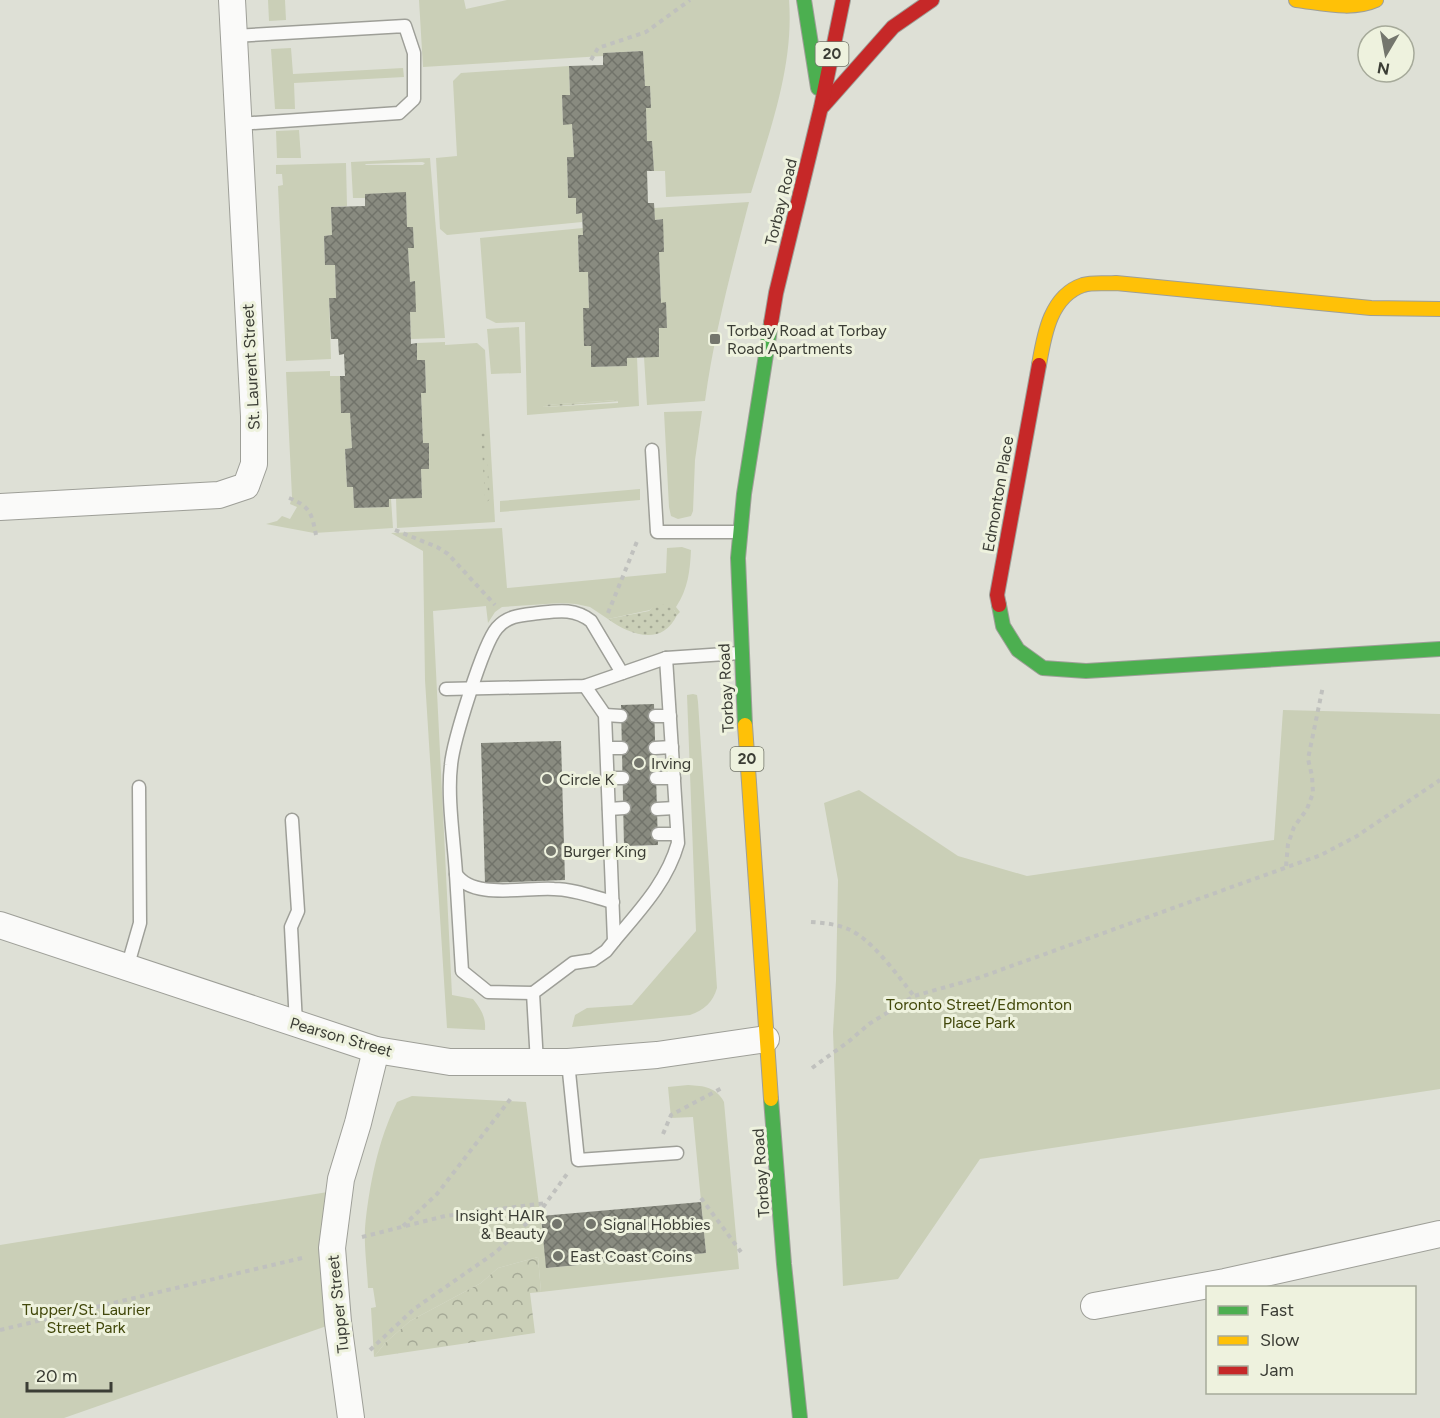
<svg xmlns="http://www.w3.org/2000/svg" width="1440" height="1418" font-family="Figtree,sans-serif">
	<style>
		.green { fill: #cacfb7; fill-rule: evenodd }
		.forest { fill: url(#forest-crowns) }
		.garden { fill: url(#garden-dots) }
		.building { fill: url(#building-cross-hatch) }
		.lines { fill: none; stroke-linecap: round; stroke-linejoin: round }
		.lane-casing { stroke: #9e9f98; stroke-width: 15 }
		.street-casing { stroke: #9e9f98; stroke-width: 28 }
		.fast-casing { stroke: #9e9f98; stroke-width: 16 }
		.slow-casing { stroke: #9e9f98; stroke-width: 16 }
		.jam-casing { stroke: #9e9f98; stroke-width: 16 }
		.path { stroke: #c0c1be; stroke-width: 4; stroke-dasharray: 4.5 4.5; stroke-linecap: butt }
		.lane { stroke: #fafaf9; stroke-width: 12 }
		.street { stroke: #fafaf9; stroke-width: 26 }
		.fast { stroke: #4caf50; stroke-width: 14 }
		.slow { stroke: #ffc107; stroke-width: 14 }
		.jam { stroke: #c62828; stroke-width: 14 }
		.poi-dot { fill: #74766d; stroke: #eef2de; stroke-width: 2 }
		.labels { text-anchor: middle; dominant-baseline: central; stroke-width: 6; stroke-linejoin: round; paint-order: stroke }
		.shield { fill: #eef2de; stroke: #717368; stroke-width: 1.5 }
		.shield-label { font-size: 15px; font-weight: bold; fill: #3b3d35 }
		.street-label { font-size: 16px; fill: #3b3d35; stroke: #eef2de }
		.poi-label { font-size: 16px; fill: #3b3d35; stroke: #eef2de; text-anchor: start }
		.park-label { font-size: 16px; fill: #42480b; stroke: #eef2de }
	</style>
	<defs>
		<pattern id="forest-crowns" width="20" height="18" patternUnits="userSpaceOnUse" patternTransform="scale(1.5)"><rect width="20" height="18" fill="#cacfb7"/><path d="M2 6a3 3 0 1 1 6 0M12 15a3 3 0 1 1 6 0" fill="none" stroke="#a5a996"/></pattern>
		<pattern id="garden-dots" width="8" height="8" patternUnits="userSpaceOnUse" patternTransform="scale(1.5)"><rect width="8" height="8" fill="#cacfb7"/><path d="M2 2h.1M6 6h.1" fill="none" stroke="#a5a996" stroke-width="1.8" stroke-linecap="round"/></pattern>
		<pattern id="building-cross-hatch" width="8" height="8" patternUnits="userSpaceOnUse" patternTransform="scale(1.5)"><rect width="8" height="8" fill="#898b80"/><path d="M0 0l8 8M0 8l8-8" fill="none" stroke="#71736a"/></pattern>
	</defs>
	<rect width="100%" height="100%" fill="#dee0d6"/>
	<g class="green">
		<polygon points="268,0 285,0 286,20 269,21"/>
		<path d="M419,0H464L466,9L507,0H789C794,66 770,130 751,193L666,197L665,171H654L652,141H647L646,108L651,107L650,86H645L643,51L603,53V56L423,67Z"/>
		<polygon points="291,48 293,74 403,68 404,77 294,83 295,109 275,109 271,49"/>
		<polygon points="569,66 570,95 562,96 563,124 572,124 574,157 567,157 568,198 576,198 576,214 582,213 582,222 447,235 440,229 436,158 457,156 453,81 461,73"/>
		<polygon points="299,130 301,158 277,158 276,131"/>
		<path d="M430,158L445,338L411,339L410,312H415L414,281L410,282L408,248H414L413,227H407L406,193L365,194V198H353L351,162ZM422,162L425,163L423,165H365L366,164Z"/>
		<polygon points="346,163 347,206 331,207 332,235 324,236 325,265 335,265 336,298 329,298 331,359 286,361 278,186 283,185 282,174 276,174 276,165"/>
		<path d="M749,202C732,268 714,334 705,401L647,405L644,357L659,356V328L667,327L666,303H661L659,252H664L662,219L655,220L654,208Z"/>
		<path d="M583,228V235H578L579,272H588L589,308H584V346H591L592,367L627,366V358L637,357L639,406L527,415L525,322L496,323L486,318L480,238ZM618,400V403L543,407L545,405Z"/>
		<polygon points="519,327 521,373 491,374 487,329"/>
		<polygon points="445,342 445,345 477,343 485,350 495,522 397,528 396,498 422,498 421,469 429,468 429,443 423,443 421,393 426,393 425,360 417,360 417,343"/>
		<polygon points="330,371 330,376 340,376 341,413 350,413 352,448 345,449 347,487 353,487 354,508 389,507 389,499 391,499 393,528 314,533 266,524 277,521 282,516 290,519 297,507 290,504 292,497 286,372"/>
		<polygon points="702,411 695,460 693,511 691,516 678,519 671,516 669,507 664,412"/>
		<polygon points="640,489 640,500 500,512 500,501"/>
		<path d="M502,528L507,588L666,573L667,548L682,547L691,550C690,571 688,589 676,607L680,612L677,615L674,610L655,606L650,610L608,619L590,607L576,604L561,603L502,607L495,612L488,623L486,606L433,611L452,995L473,999C481,1009 486,1017 485,1030L447,1028L425,680L423,551L391,533Z"/>
		<path d="M693,694L697,695L698,702L717,988C713,1002 704,1010 690,1015L572,1027L575,1015L587,1008L632,1005L696,931L687,695Z"/>
		<polygon points="1283,710 1440,714 1440,1089 980,1159 898,1279 843,1286 833,1032 836,981 838,880 824,803 859,790 958,856 1027,876 1274,840"/>
		<path d="M688,1085C704,1086 716,1087 724,1102L739,1269L541,1292L538,1257L498,1268L481,1283L410,1321L385,1343L374,1357L371,1308L376,1307L373,1288H368C367,1268 364,1247 365,1228C369,1186 378,1140 397,1102L412,1096L526,1102L547,1268L706,1253L693,1117L671,1118L668,1087Z"/>
		<polygon points="340,1190 338,1322 64,1418 0,1418 0,1245"/>
	</g>
	<polygon class="forest" points="538,1257 541,1292 530,1293 535,1333 374,1357 385,1343 410,1321 481,1283 498,1268"/>
	<g class="garden">
		<polygon points="618,400 622,401 543,407 544,405"/>
		<polygon points="483,429 485,432 490,499 487,502 485,498 481,433"/>
		<path d="M667,604L674,610L677,615C662,647 630,635 608,619L649,611L654,606Z"/>
	</g>
	<g class="building">
		<polygon points="643,51 645,86 650,86 651,108 646,108 647,141 652,141 654,171 647,171 648,203 654,203 655,220 663,219 664,252 659,252 661,303 666,302 667,328 659,328 659,357 627,358 627,366 591,367 591,346 584,346 583,308 589,308 588,272 579,272 578,235 583,235 582,213 576,214 576,198 568,198 567,157 574,157 572,124 563,125 562,95 570,95 569,66 603,65 603,53"/>
		<polygon points="406,192 407,227 413,227 414,248 408,248 410,282 415,281 416,312 410,312 411,344 417,343 417,360 425,360 426,393 421,393 423,443 429,443 429,469 421,469 422,498 389,499 389,507 354,508 353,487 347,487 345,449 352,448 350,413 341,413 340,376 345,376 344,354 339,355 338,339 331,339 329,298 336,298 335,265 325,265 324,236 332,235 331,207 365,206 365,194"/>
		<polygon points="654,704 658,845 624,846 621,705"/>
		<polygon points="561,741 565,880 485,883 481,743"/>
		<polygon points="701,1202 706,1253 546,1268 541,1216"/>
	</g>
	<g class="lines">
		<defs>
			<g id="lane">
				<polyline points="234,36 405,26 414,53 414,99 399,113 239,124"/>
				<polyline points="652,450 657,532 739,532"/>
				<polyline points="446,689 585,686 666,658 740,653"/>
				<polyline points="605,715 621,716"/>
				<polyline points="655,716 670,716"/>
				<polyline points="607,748 622,748"/>
				<polyline points="655,748 672,747"/>
				<polyline points="608,778 623,778"/>
				<polyline points="656,778 674,778"/>
				<polyline points="609,809 624,808"/>
				<polyline points="657,809 675,808"/>
				<polyline points="292,820 298,911 291,927 296,1024"/>
				<polyline points="658,834 677,834"/>
				<polyline points="456,874 462,971 488,992 533,993"/>
				<path d="M613,902C594,897 573,889 554,889C526,887 472,900 456,874C454,841 447,797 451,765C453,742 483,644 497,628C508,615 523,615 539,613C558,611 574,608 591,621L622,673"/>
				<path d="M614,941C640,910 667,882 678,843L666,658"/>
				<polyline points="127,968 140,923 139,787"/>
				<polyline points="568,1062 578,1160 677,1153"/>
				<polyline points="537,1063 533,993 573,963 593,960 606,951 614,941 605,715 585,686"/>
			</g>
			<g id="street">
				<polyline points="0,507 219,495 246,486 254,464 254,416 232,0"/>
				<polyline points="0,925 376,1050 450,1062 568,1062 657,1055 766,1039"/>
				<polyline points="1094,1306 1225,1282 1440,1234"/>
				<polyline points="351,1418 338,1322 332,1248 341,1179 358,1123 376,1050"/>
			</g>
			<g id="fast">
				<polyline points="804,0 818,88"/>
				<polyline points="999,605 1003,626 1018,650 1043,668 1086,671 1440,649"/>
				<polyline points="745,725 738,558 744,494 771,323"/>
				<polyline points="771,1099 784,1264 800,1418"/>
			</g>
			<g id="slow">
				<path d="M1296,0C1322,3 1352,11 1376,0"/>
				<path d="M1039,365C1044,336 1050,296 1083,285C1093,282 1105,284 1116,283L1371,308L1440,309"/>
				<polyline points="745,725 771,1099"/>
			</g>
			<g id="jam">
				<polyline points="823,106 893,27 932,0"/>
				<polyline points="771,323 776,293 821,107 843,0"/>
				<polyline points="999,605 997,595 1039,365"/>
			</g>
		</defs>
		<use href="#lane" class="lane-casing"/>
		<use href="#street" class="street-casing"/>
		<use href="#fast" class="fast-casing"/>
		<use href="#slow" class="slow-casing"/>
		<use href="#jam" class="jam-casing"/>
		<g class="path">
			<polyline points="591,60 598,48 646,32 690,0"/>
			<path d="M289,498C310,506 312,514 316,535"/>
			<polyline points="395,530 437,547 448,554 495,605"/>
			<polyline points="608,613 638,539"/>
			<polyline points="1286,866 1288,844 1294,827 1307,809 1313,793 1312,776 1308,759 1323,686"/>
			<path d="M811,922C824,923 836,924 848,929C872,939 898,976 914,996"/>
			<polyline points="812,1068 848,1042 869,1024 914,996 978,978 1321,855 1357,836 1440,780"/>
			<polyline points="663,1134 671,1115 722,1088"/>
			<polyline points="701,1198 741,1252"/>
			<polyline points="403,1226 437,1194 512,1097"/>
			<polyline points="362,1237 445,1216 546,1203"/>
			<polyline points="0,1330 306,1257"/>
			<polyline points="370,1350 414,1309 496,1252 541,1210 567,1174"/>
		</g>
		<use href="#lane" class="lane"/>
		<use href="#street" class="street"/>
		<use href="#fast" class="fast"/>
		<use href="#slow" class="slow"/>
		<use href="#jam" class="jam"/>
	</g>
	<g class="poi-dot">
		<rect x="709" y="333" width="12" height="12" rx="3"/>
		<circle cx="639" cy="763" r="6"/>
		<circle cx="547" cy="779" r="6"/>
		<circle cx="551" cy="851" r="6"/>
		<circle cx="557" cy="1224" r="6"/>
		<circle cx="591" cy="1224" r="6"/>
		<circle cx="558" cy="1256" r="6"/>
	</g>
	<g class="labels">
		<g class="shield">
			<rect x="815.5" y="42" width="33" height="24" rx="4.5"/>
			<rect x="730.5" y="747" width="33" height="24" rx="4.5"/>
		</g>
		<g class="shield-label">
			<text x="832" y="54">20</text>
			<text x="747" y="759">20</text>
		</g>
		<g class="street-label">
			<text transform="translate(781 202) rotate(-76)">Torbay Road</text>
			<text transform="translate(251 367) rotate(-93)">St. Laurent Street</text>
			<text transform="translate(998 494) rotate(-80)">Edmonton Place</text>
			<text transform="translate(726 688) rotate(-93)">Torbay Road</text>
			<text transform="translate(341 1037) rotate(16)">Pearson Street</text>
			<text transform="translate(761 1173) rotate(-94)">Torbay Road</text>
			<text transform="translate(338 1304) rotate(-96)">Tupper Street</text>
		</g>
		<g class="poi-label">
			<text x="727" y="330">Torbay Road at Torbay<tspan x="727" dy="18">Road Apartments</tspan></text>
			<text x="651" y="763">Irving</text>
			<text x="559" y="779">Circle K</text>
			<text x="563" y="851">Burger King</text>
			<text x="545" y="1215" text-anchor="end">Insight HAIR<tspan x="545" dy="18">&amp; Beauty</tspan></text>
			<text x="603" y="1224">Signal Hobbies</text>
			<text x="570" y="1256">East Coast Coins</text>
		</g>
		<g class="park-label">
			<text x="979" y="1004">Toronto Street/Edmonton<tspan x="979" dy="18">Place Park</tspan></text>
			<text x="86" y="1309">Tupper/St. Laurier<tspan x="86" dy="18">Street Park</tspan></text>
		</g>
	</g>
	<rect x="1206" y="1286" width="210" height="108" fill="#eef2de" stroke="#a6aa9a" stroke-width="1.5"/>
	<rect x="1218" y="1306" width="30" height="9" fill="#4caf50" stroke="#a6aa9a" stroke-width="1.5"/>
	<text x="1260" y="1316" font-size="18" fill="#3b3d35">Fast</text>
	<rect x="1218" y="1336" width="30" height="9" fill="#ffc107" stroke="#a6aa9a" stroke-width="1.5"/>
	<text x="1260" y="1346" font-size="18" fill="#3b3d35">Slow</text>
	<rect x="1218" y="1366" width="30" height="9" fill="#c62828" stroke="#a6aa9a" stroke-width="1.5"/>
	<text x="1260" y="1376" font-size="18" fill="#3b3d35">Jam</text>
	<g transform="translate(1386 54) rotate(190)"><circle r="28" fill="#eef2de" stroke="#a6aa9a" stroke-width="1.5"/>
	<path d="M0-4.5L10 22L0 15L-10 22Z" fill="#74766d"/>
	<text y="-9" font-size="16" font-weight="bold" text-anchor="middle" fill="#3b3d35">N</text>
	</g>
	<path d="M27 1382v9h84v-9" fill="none" stroke="#3b3d35" stroke-width="3"/>
	<text x="36" y="1382" font-size="18" fill="#3b3d35" stroke="#eef2de" stroke-width="4.5" paint-order="stroke">20 m</text>
</svg>
